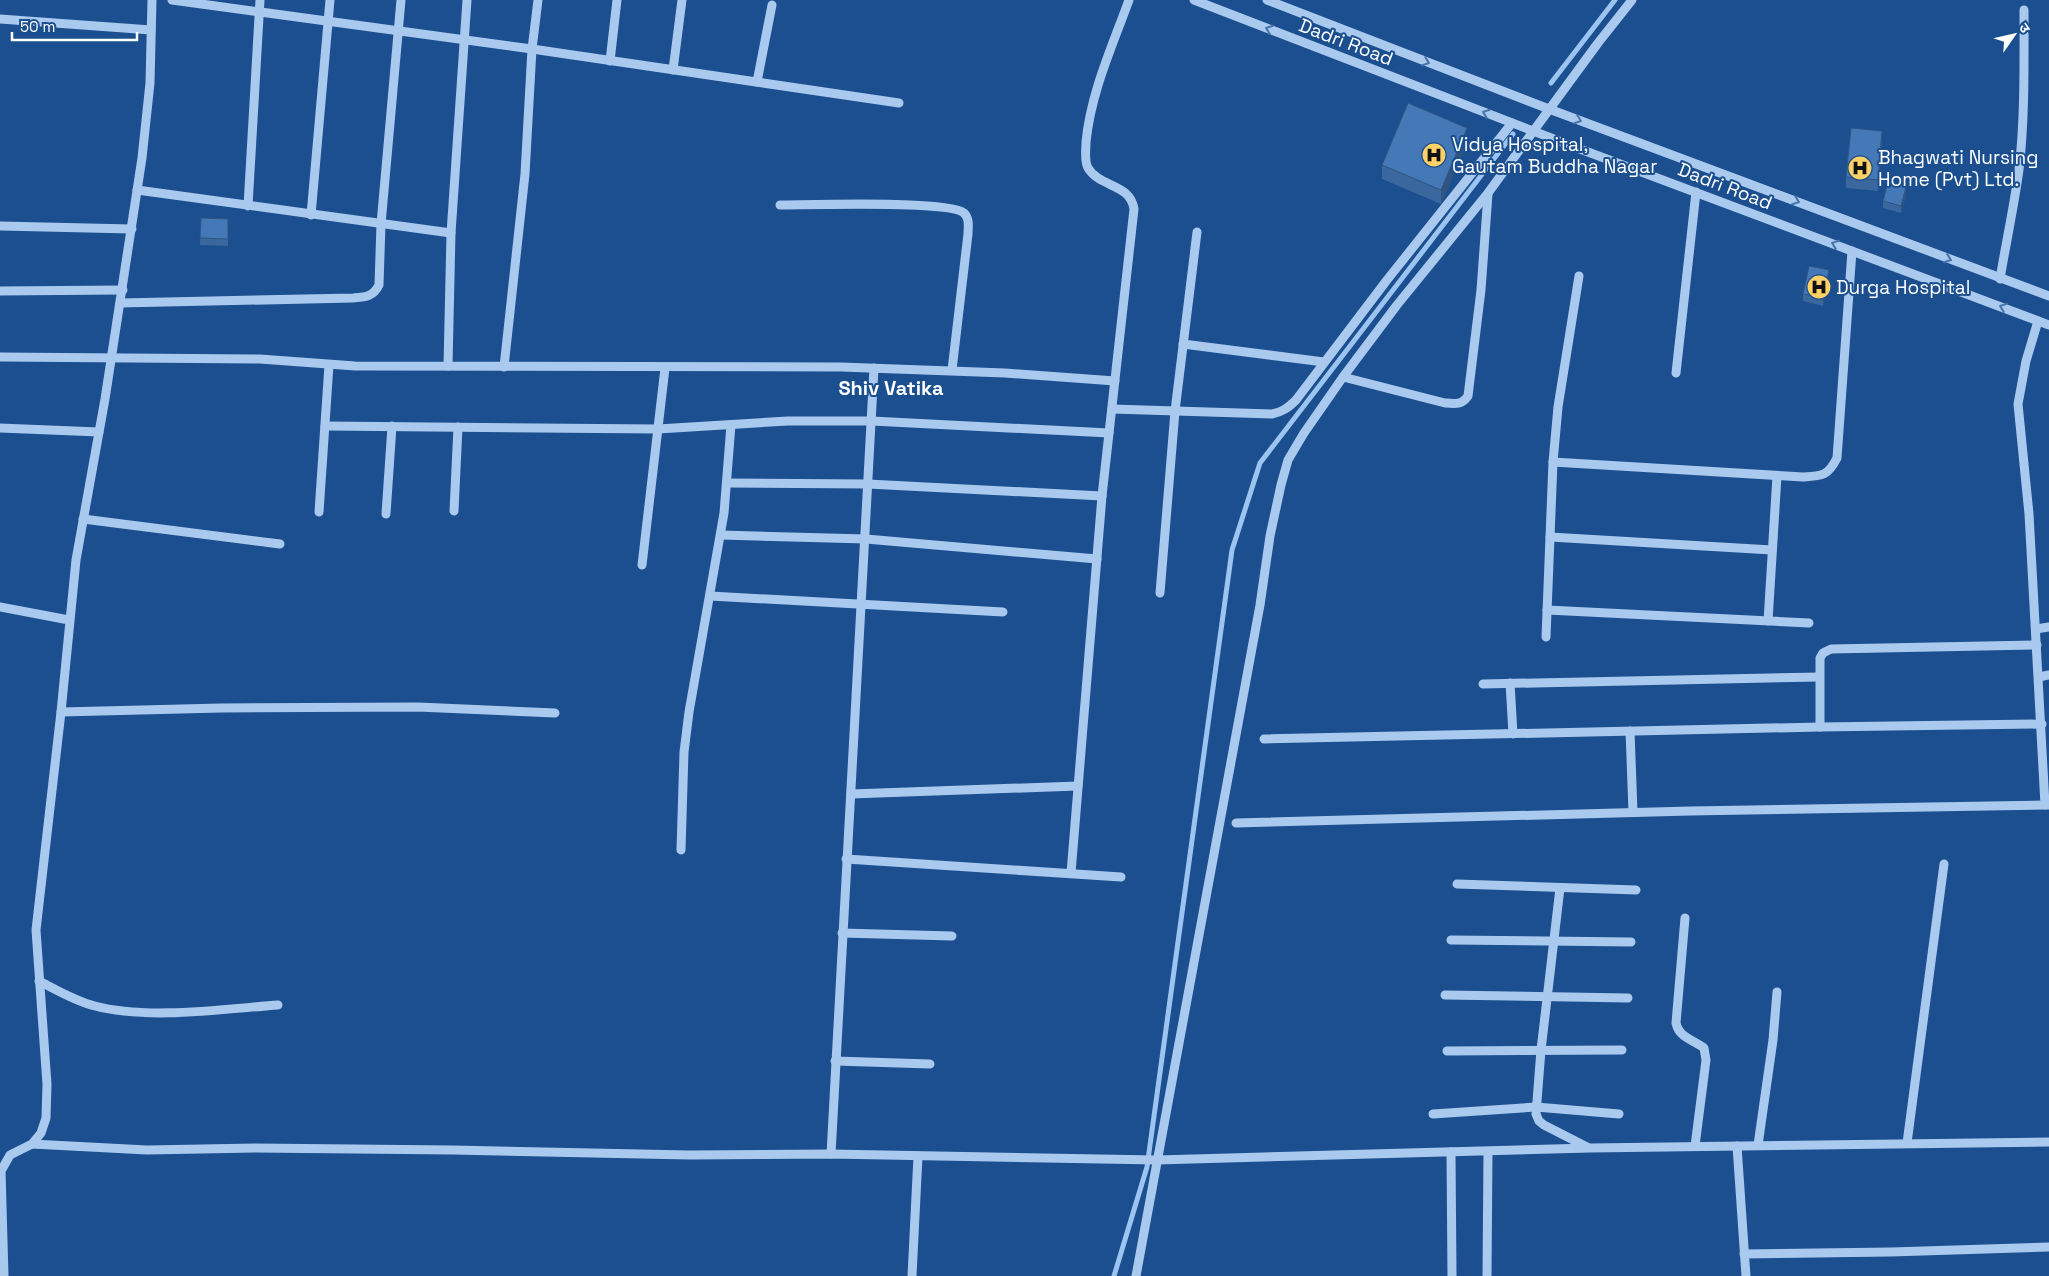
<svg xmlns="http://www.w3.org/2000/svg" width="2049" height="1276" font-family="'Space Grotesk','Noto Sans Devanagari',sans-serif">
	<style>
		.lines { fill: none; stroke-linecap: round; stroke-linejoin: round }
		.stream { stroke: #9cc4f0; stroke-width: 5 }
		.minor { stroke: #a9c9ee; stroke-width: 9 }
		.wall { fill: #3a679d }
		.shaded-wall { fill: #305480 }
		.building { fill: #4478b7; stroke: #305480 }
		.oneway { stroke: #4674ac }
		.labels { text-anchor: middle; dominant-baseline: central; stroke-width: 4; stroke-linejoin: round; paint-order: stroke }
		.street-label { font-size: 19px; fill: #fff; stroke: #1b4f8f }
		.poi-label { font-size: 19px; fill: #fff; stroke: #1b4f8f; text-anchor: start }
		.neighbourhood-label { font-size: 20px; font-weight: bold; fill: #fff; stroke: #1b4f8f }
	</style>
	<rect width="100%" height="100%" fill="#1b4f8f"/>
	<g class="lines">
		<g class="stream">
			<polyline points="1551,83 1615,0"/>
			<polyline points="1114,1276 1147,1167 1232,550 1260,463 1513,134"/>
		</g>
		<g class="minor">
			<polyline points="172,0 532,49 899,103"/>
			<polyline points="1194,0 1572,146 2049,325"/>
			<polyline points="1267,0 1549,109 2049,296"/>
			<polyline points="0,19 151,30"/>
			<polyline points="610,61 617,0"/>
			<polyline points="673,70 682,0"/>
			<polyline points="757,82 772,5"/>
			<polyline points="137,190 451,233"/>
			<path d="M780,205C806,205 950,200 964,213C970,219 968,227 968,234L952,370"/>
			<polyline points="248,206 260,0"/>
			<polyline points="311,215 330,0"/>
			<polyline points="0,226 132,229"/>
			<path d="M2000,279C2006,243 2014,206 2019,170C2025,117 2024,64 2024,10"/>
			<polyline points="0,291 123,290"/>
			<path d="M120,303L353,298C365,297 373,297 379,285L381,224L401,0"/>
			<polyline points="2038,321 2026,361 2018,404 2029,514 2045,805"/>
			<polyline points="1183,344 1324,362"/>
			<polyline points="0,357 260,359 355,366 841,367 1005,373 1115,381"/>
			<polyline points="448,366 451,233 467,0"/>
			<polyline points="504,367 525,174 532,49 538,0"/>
			<polyline points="1676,373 1696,192"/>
			<path d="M1343,377L1445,403C1455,404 1462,405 1468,396L1481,290L1488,194"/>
			<path d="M1112,409L1272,414C1282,412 1288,408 1296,400L1387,280L1512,123"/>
			<polyline points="325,426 658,429 788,421 872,421 1109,433"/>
			<polyline points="0,428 99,432"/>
			<path d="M1553,462L1803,477C1822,476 1828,476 1837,458L1852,251"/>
			<polyline points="727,483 868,484 1102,496"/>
			<polyline points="454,511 458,427"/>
			<polyline points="319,512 329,365"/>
			<polyline points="386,514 392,426"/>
			<polyline points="83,519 280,544"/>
			<polyline points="721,535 866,539 1097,559"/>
			<polyline points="1550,537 1772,550"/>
			<polyline points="642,565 665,368"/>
			<polyline points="1160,593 1175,411 1197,232"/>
			<polyline points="710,596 1003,612"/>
			<polyline points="0,607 69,620"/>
			<polyline points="1547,610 1809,623"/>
			<polyline points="1768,621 1777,476"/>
			<polyline points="2036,629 2049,627"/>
			<polyline points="1546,637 1553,462 1558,407 1579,276"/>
			<polyline points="2039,677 2049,675"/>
			<polyline points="1510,683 1513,734"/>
			<polyline points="1483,684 1819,677"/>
			<polyline points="61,712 221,708 418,707 555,713"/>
			<polyline points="1820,727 1820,658 1823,653 1831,649 2037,645"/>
			<polyline points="1630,731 1633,812"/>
			<polyline points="1264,739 1820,727 2042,724"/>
			<polyline points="851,794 1078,786"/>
			<polyline points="1236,823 1690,811 2049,805"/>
			<polyline points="681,850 684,752 689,712 724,513 731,425"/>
			<polyline points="846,859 1121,877"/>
			<path d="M1071,873L1102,496L1134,209C1130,183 1100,188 1088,168C1084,161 1086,150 1086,142C1091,92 1112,47 1129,0"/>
			<polyline points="1457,884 1636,890"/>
			<polyline points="1560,888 1541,1050 1536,1114 1539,1121 1544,1125 1587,1147"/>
			<path d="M1685,918L1676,1023C1679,1038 1694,1040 1704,1048L1706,1060L1695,1146"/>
			<polyline points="842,933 952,936"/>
			<polyline points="1451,940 1631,942"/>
			<path d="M39,981C57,990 75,1001 95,1006C147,1020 224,1009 278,1005"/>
			<polyline points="1445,995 1628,998"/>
			<polyline points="1447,1051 1622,1050"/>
			<polyline points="835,1061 930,1064"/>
			<polyline points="1433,1114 1536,1107 1619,1114"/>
			<polyline points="1907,1143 1944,864"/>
			<polyline points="32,1144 147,1150 255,1148 453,1150 689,1155 831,1154 1157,1160 1590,1148 2049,1142"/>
			<polyline points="1758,1145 1773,1040 1777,992"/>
			<polyline points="1737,1146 1746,1276"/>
			<polyline points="1451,1152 1452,1276"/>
			<polyline points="831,1154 874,368"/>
			<polyline points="1744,1254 1891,1252 2049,1247"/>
			<polyline points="4,1276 1,1171 10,1155 32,1144 41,1133 46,1118 47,1084 36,930 61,712 76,560 105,399 142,158 150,83 152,0"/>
			<polyline points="912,1276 918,1156"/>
			<polyline points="1136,1276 1260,605 1270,536 1281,485 1288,460 1304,433 1343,377 1397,305 1488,193 1598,43 1632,0"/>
			<polyline points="1487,1276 1488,1152"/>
		</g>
	</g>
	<g class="wall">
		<polygon points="1882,142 1878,191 1846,188 1846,177"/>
		<polygon points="1467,143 1441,204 1382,179 1382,165"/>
		<polygon points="1906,195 1901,213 1883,208 1883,201"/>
		<polygon points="201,218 228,219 228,246 200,245"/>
		<polygon points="1829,278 1823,306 1803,301 1803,294"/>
	</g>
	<g class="shaded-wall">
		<polygon points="1467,128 1467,143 1441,204 1441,190"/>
		<polygon points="1882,131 1882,142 1878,191 1878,180"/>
		<polygon points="1906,187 1906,195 1901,213 1901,206"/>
		<polygon points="1829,270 1829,278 1823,306 1823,298"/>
	</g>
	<g class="building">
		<polygon points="1408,103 1467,128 1441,190 1382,165"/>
		<polygon points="1851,128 1882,131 1878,180 1846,177"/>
		<polygon points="1888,182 1906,187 1901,206 1883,201"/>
		<polygon points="201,218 228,219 228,239 200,238"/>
		<polygon points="1809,266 1829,270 1823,298 1803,294"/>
	</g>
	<defs><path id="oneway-chevron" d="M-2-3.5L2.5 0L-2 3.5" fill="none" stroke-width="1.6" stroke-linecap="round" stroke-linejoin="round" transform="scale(1.25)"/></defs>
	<g class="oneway">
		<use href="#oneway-chevron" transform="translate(1269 29) rotate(-159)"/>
		<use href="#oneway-chevron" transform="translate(1426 62) rotate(21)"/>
		<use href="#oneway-chevron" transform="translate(1486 113) rotate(-159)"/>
		<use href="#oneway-chevron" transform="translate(1578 120) rotate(20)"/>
		<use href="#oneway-chevron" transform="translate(1796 201) rotate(21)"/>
		<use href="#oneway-chevron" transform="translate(1835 244) rotate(-159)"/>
		<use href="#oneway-chevron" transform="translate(1948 259) rotate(20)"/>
		<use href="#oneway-chevron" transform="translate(2003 307) rotate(-159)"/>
	</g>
	<defs>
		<symbol id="hospital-disc" viewBox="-11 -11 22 22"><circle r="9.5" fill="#ffd166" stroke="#1b4f8f"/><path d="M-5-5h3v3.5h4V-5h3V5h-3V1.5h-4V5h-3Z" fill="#111"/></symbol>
	</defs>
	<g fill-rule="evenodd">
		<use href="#hospital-disc" x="1420" y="141" width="28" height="28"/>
		<use href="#hospital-disc" x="1846" y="154" width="28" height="28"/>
		<use href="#hospital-disc" x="1805" y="273" width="28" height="28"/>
	</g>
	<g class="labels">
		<g class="street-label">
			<text transform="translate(1346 42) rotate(21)">Dadri Road</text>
			<text transform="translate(1725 186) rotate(21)">Dadri Road</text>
		</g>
		<g class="poi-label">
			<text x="1452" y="144">Vidya Hospital,<tspan x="1452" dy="22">Gautam Buddha Nagar</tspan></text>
			<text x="1878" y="157">Bhagwati Nursing<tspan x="1878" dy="22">Home (Pvt) Ltd.</tspan></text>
			<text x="1836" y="287">Durga Hospital</text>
		</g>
		<g class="neighbourhood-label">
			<text x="891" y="388">Shiv Vatika</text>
		</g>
	</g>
	<g transform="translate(2014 35) rotate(56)" stroke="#1b4f8f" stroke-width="4" paint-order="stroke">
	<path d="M0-4L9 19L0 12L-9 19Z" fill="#ffffff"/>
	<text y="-8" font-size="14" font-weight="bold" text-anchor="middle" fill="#ffffff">उ</text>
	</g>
	<path d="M12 32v8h125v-8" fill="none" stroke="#ffffff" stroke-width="2.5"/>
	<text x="20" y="32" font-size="15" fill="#ffffff" stroke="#1b4f8f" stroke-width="4" paint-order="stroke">50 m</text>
</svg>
